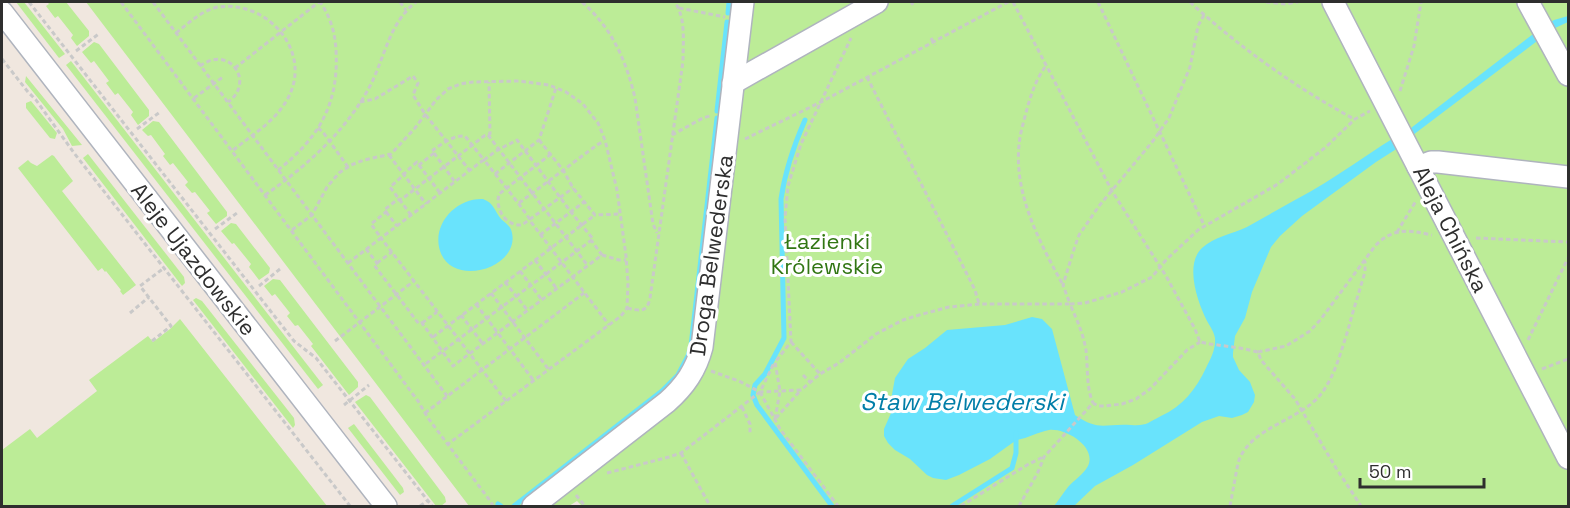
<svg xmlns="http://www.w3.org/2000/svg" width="1570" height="508" font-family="'Space Grotesk',sans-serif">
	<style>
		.green { fill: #bcec97 }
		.water { fill: #69e3fc }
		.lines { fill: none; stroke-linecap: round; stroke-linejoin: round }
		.stream { stroke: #69e3fc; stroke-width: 5 }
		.minor-casing { stroke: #afb4be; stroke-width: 24 }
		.path { stroke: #c9c9c9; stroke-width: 3; stroke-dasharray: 4.5 3; stroke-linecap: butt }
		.minor { stroke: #fff; stroke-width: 21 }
		.labels { text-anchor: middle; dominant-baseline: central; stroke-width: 6; stroke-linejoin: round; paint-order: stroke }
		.street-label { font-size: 22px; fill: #2e2e2e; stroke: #fff }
		.park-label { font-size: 22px; fill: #317613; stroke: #fff }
		.water-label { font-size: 24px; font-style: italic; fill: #017ea8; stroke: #fff }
	</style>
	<rect width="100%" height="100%" fill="#f0e7df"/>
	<g class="green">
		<polygon points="16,2 24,2 65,54 59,58"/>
		<polygon points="47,2 66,2 89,31 89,36 77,46 71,38 73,35 58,16 55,18 46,6 49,4"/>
		<polygon points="86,2 1568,2 1568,506 617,506 616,505 613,506 582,506 577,501 569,506 469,506"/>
		<polygon points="94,42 99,44 149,110 149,116 138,125 131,115 133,112 118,93 115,95 106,83 109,81 94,61 91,63 82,52"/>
		<polygon points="71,61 323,385 318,389 66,65"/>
		<polygon points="26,76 82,145 72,146 63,129 25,82"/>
		<polygon points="31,101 57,133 55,139 50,138 26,108 26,103"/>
		<polygon points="153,121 159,122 227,212 227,216 216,224 207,213 210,211 195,192 192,193 185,185 188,182 173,163 170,165 163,156 165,154 151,135 148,136 142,130"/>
		<polygon points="88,154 184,277 185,283 182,286 83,158"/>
		<polygon points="52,155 54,156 73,181 62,191 136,285 123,295 120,291 121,290 106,271 105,272 102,268 98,271 18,168 28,160 31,163 37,166"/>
		<polygon points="231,223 236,224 270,268 269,273 259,280 249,267 251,264 234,243 232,244 221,231"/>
		<polygon points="273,279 280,280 358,382 358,387 349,395 311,346 313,344 298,325 295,326 287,316 290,313 275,294 272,296 264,286"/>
		<polygon points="196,298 202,301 294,418 295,425 293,428 193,300"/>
		<polygon points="180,319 327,506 2,506 2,450 30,429 37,438 97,391 89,380 148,336 153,342 170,329"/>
		<polygon points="366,395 370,397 445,497 446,502 441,506 436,506 355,402"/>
		<polygon points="354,424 403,488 404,492 400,495 348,428"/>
	</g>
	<g class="water">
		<path d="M1568,16V22L1553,29L1413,135L1398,148L1376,162L1302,216L1280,236L1271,247L1252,292L1245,318L1235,336L1233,353V357L1239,370L1250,382L1253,390L1255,395L1254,402L1248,412L1242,415L1232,418L1219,416L1202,422L1133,465L1095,486L1074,506H1054C1059,500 1063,493 1068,487C1074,480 1083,475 1088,466C1097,447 1066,428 1049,430C1038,432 1028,438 1017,440L1016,438L1015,439V441L990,459L959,475L946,480L933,478L927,475L910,459L895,450L888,443L884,436V429L891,413V400L895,378L908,359L925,348L947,330L1005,325L1032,317L1042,319L1052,329L1075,415C1099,432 1105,423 1131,425C1147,426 1147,423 1161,416C1183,406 1196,389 1206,368C1211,358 1216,349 1215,338C1214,332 1210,326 1207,321C1198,303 1184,265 1202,248C1214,237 1232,234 1247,227C1263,218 1279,209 1295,200C1336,179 1371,150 1411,128L1537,31L1554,20Z"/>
		<path d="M483,199C494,203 494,210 501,219C505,223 511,226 512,233C520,269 448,290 439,247C434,221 458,198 483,199Z"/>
	</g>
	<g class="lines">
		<g class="stream">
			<polyline points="728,13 729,2"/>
			<polyline points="717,111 727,22"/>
			<path d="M805,120C794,145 785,172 781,199L784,338L765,374L755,385L753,395L757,405L832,506"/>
			<polyline points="498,504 501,506"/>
			<polyline points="514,506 662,391 678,375 688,356 691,346 717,118"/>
			<polyline points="952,506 1012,468 1016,453 1016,433"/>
		</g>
		<defs>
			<g id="minor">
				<polyline points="1333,2 1568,458"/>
				<polyline points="1528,2 1568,75"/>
				<polyline points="2,12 386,506"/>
				<polyline points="733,83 877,2"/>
				<polyline points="1418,167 1431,162 1438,162 1568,177"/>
				<path d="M533,506L667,402C685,386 696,370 702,347L743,2"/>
			</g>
		</defs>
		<use href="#minor" class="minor-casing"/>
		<g class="path">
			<polyline points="29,2 294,341 316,358 432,506"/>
			<polyline points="121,2 418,401 428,418 491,502 493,506"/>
			<polyline points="153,2 447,396"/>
			<polyline points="400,2 406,10"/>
			<path d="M582,2C612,28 626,60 635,98L653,224L657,233"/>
			<polyline points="911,2 913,5"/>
			<polyline points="1013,2 1112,191 1166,276 1195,329 1200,342 1210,344 1240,348 1258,352 1261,360 1295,399 1336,468 1361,506"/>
			<polyline points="1098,2 1204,225"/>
			<path d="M1190,2C1239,47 1295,87 1354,119"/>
			<polyline points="1266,2 1285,4 1298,2"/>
			<polyline points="679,8 725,17"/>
			<polyline points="1204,15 1198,26 1190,67 1169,118 1153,141 1099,206 1079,235 1074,249 1063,285 1070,304 1085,303 1122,292 1152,277 1166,260 1198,230 1278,184 1326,147 1355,119 1370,111"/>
			<path d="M176,33C190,22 201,11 218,7C268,0 313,52 288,98C275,122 253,134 232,151"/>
			<polyline points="931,38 935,45"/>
			<polyline points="76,51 100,33"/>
			<polyline points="2,59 28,92 36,100 74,153 350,506"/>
			<path d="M200,66C229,44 256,82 228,102"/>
			<path d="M1045,67C1036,80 1031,94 1027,109C1024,121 1020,133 1019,145C1014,195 1040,243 1063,285"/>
			<polyline points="235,68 319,2"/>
			<polyline points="867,77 975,290 979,304"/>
			<polyline points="1400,91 1414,46 1421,2"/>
			<polyline points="194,98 223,77"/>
			<polyline points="360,102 375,99 413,76 418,83 413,95 425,114 470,171"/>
			<polyline points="318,128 323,132 348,167"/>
			<polyline points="137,129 160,112"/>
			<polyline points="488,135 588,266"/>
			<polyline points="672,135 703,118 710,116"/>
			<polyline points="745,139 821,102 1008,2"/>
			<polyline points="539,140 563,170 573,188 595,215 621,214"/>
			<polyline points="434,153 455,182"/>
			<path d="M551,154L499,194C495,209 505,226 522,225L573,188"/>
			<polyline points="389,155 426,204"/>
			<polyline points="419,165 440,193"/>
			<path d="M278,170C320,137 339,103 336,50C335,32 330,16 320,2"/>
			<polyline points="495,174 539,140 556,88"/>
			<path d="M265,195C307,166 346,131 370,86C385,57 389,23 416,2"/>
			<polyline points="519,203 597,145 604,141"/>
			<polyline points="386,212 397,226"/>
			<path d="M411,215L390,187C400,179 407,170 417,162L419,165L434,153L432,151C441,144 454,135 465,136L484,160L496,151L517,140L571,212L593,239L424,365"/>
			<polyline points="215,229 237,213"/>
			<polyline points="292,230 312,215 327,187 339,173 351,165 364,160 391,154 415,128 436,100 448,89 460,84 473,82 519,81 549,85 566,92 583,104 598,123 605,140 617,190 626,256 628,283 627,308 621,316 448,444"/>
			<polyline points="1397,232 1416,201"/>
			<polyline points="540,235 584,202"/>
			<polyline points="1476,238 1568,242"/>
			<polyline points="366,249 377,263 374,265 419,324 422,323 453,366 602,255 591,240"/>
			<polyline points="602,255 619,260 626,260"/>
			<polyline points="535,260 557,289"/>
			<polyline points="348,263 381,238 371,224 386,212 384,210 397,200 402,199 484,136 490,134 489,82"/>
			<polyline points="377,263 392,252"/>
			<polyline points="520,271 542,300"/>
			<polyline points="505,282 528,311"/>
			<polyline points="259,286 280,269"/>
			<polyline points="491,293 549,370"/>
			<polyline points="476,304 534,381"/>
			<path d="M627,308C640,311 647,313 650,298L683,61C683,41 686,19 675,2"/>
			<polyline points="130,313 149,297"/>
			<polyline points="461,315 483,344"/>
			<polyline points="422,323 437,312"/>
			<polyline points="433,337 595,215"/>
			<polyline points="1528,340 1568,258"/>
			<polyline points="152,341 171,326 140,286 164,268"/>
			<polyline points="335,341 414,281"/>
			<polyline points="791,342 820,374"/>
			<path d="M1258,352L1286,346L1310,331L1321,319L1375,246C1393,227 1409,230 1432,235"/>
			<polyline points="1542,369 1568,359"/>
			<path d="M711,371L739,381L760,392L801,390L820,374L839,363L876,334L903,320L919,315L949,307L979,304H1070C1077,320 1083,333 1086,350C1088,367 1086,387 1093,403"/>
			<polyline points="803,375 810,382"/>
			<polyline points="760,392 780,429 838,506"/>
			<path d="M506,401L381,238L482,161L484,160C499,179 515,198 529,218L531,222L609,325"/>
			<polyline points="344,405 369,385"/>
			<polyline points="742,407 750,424 750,433"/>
			<polyline points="425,413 584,293"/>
			<polyline points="776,418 800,391"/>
			<polyline points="775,419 780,391 775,362 791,342 785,218 788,186 801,144 851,38"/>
			<polyline points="681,453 710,506"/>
			<polyline points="607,473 669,457 681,453 760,392 774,363"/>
			<polyline points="576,495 585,506"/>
			<polyline points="420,506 427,501"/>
			<polyline points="961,506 1027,465 1043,457"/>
			<polyline points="1019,506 1038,472 1044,457 1093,403 1098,406 1104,406 1122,404 1136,399 1150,389 1187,350 1200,342"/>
			<path d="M1230,506L1238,463C1249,427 1300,421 1321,394C1335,376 1341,351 1348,330C1353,311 1359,292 1365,272V261"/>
		</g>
		<use href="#minor" class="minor"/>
	</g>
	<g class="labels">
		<g class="street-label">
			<text transform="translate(1451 229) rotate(63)">Aleja Chińska</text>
			<text transform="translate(711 255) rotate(-82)">Droga Belwederska</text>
			<text transform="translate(194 259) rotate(52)">Aleje Ujazdowskie</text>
		</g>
		<g class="park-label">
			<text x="827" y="241">Łazienki<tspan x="827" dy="25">Królewskie</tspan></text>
		</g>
		<g class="water-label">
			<text x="962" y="401">Staw Belwederski</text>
		</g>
	</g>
	<rect width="1570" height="508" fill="none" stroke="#2e2e2e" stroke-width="6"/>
	<path d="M1360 478v9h124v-9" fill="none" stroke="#2e2e2e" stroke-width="3"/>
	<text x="1369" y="478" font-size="18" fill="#2e2e2e" stroke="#ffffff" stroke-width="4.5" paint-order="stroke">50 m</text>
</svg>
